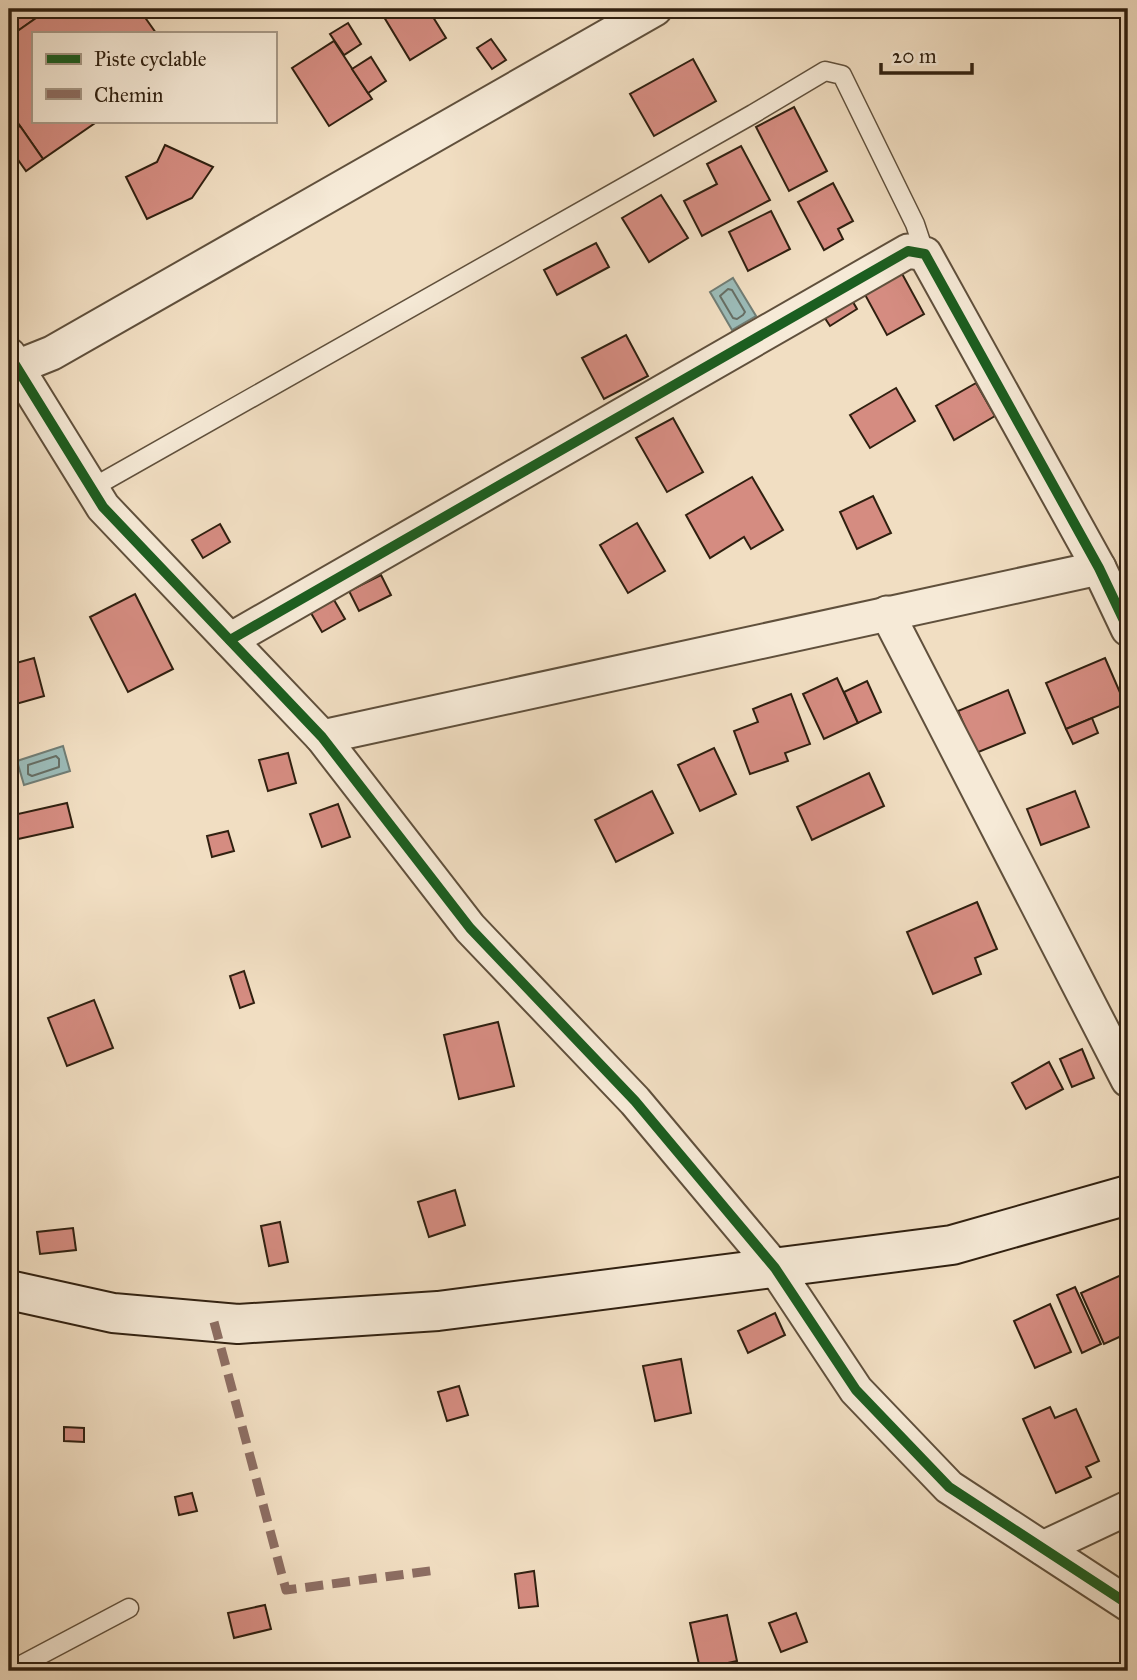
<svg xmlns="http://www.w3.org/2000/svg" width="1137" height="1680" font-family="'IM FELL Great Primer',serif">
	<style>
		.water { fill: #9bbbb8; stroke: #707d75; stroke-width: 2 }
		.lines { fill: none; stroke-linecap: round; stroke-linejoin: round }
		.shore { stroke: #666e64; stroke-width: 2 }
		.building { fill: #d58c81; stroke: #302010; stroke-width: 2 }
		.lane-casing { stroke: #60503c; stroke-width: 21 }
		.street-casing { stroke: #60503c; stroke-width: 37 }
		.secondary-casing { stroke: #302010; stroke-width: 42 }
		.lane { stroke: #f6ead7; stroke-width: 18 }
		.street { stroke: #f6ead7; stroke-width: 33 }
		.secondary { stroke: #f6ead7; stroke-width: 38 }
		.quiet { stroke: #8d6e63; stroke-width: 9; stroke-dasharray: 18 9; stroke-linecap: butt }
		.cycleway-casing { stroke: #f6ead7; stroke-width: 15 }
		.cycleway { stroke: #1b5e20; stroke-width: 10 }
	</style>
	<rect width="100%" height="100%" fill="#f1dec2"/>
	<filter id="stains"><feTurbulence type="fractalNoise" baseFrequency=".00286" numOctaves="4"/><feColorMatrix values="0 0 0 0 .2 0 0 0 0 .09 0 0 0 0 .02 0 0 0 .5 -.17"/></filter>
	<radialGradient id="worn" r=".72"><stop offset=".6" stop-color="#630" stop-opacity="0"/><stop offset="1" stop-color="#630" stop-opacity=".3"/></radialGradient>
	<g class="water">
		<polygon points="733,278 756,316 732,330 710,292"/>
		<polygon points="63,746 70,771 24,785 17,761"/>
	</g>
	<g class="lines">
		<g class="shore">
			<polygon points="728,289 732,290 745,312 743,315 737,319 733,318 720,296"/>
			<polygon points="56,756 59,759 59,767 32,776 28,774 28,765"/>
		</g>
	</g>
	<g class="building">
		<polygon points="9,9 49,9 9,37"/>
		<polygon points="49,9 139,9 156,33 33,33 33,121 98,121 43,159 9,110 9,37"/>
		<polygon points="398,9 428,9 446,38 410,60 384,17"/>
		<polygon points="348,23 361,44 344,55 330,34"/>
		<polygon points="491,39 506,60 492,69 477,48"/>
		<polygon points="334,41 372,99 329,126 292,68"/>
		<polygon points="371,57 386,81 368,93 352,69"/>
		<polygon points="693,59 716,101 654,136 630,94"/>
		<polygon points="794,107 827,171 789,191 756,127"/>
		<polygon points="20,126 43,159 26,171 9,147 9,133"/>
		<polygon points="165,145 213,167 192,198 147,219 126,177 157,162"/>
		<polygon points="741,146 770,200 702,236 684,201 717,184 707,164"/>
		<polygon points="833,183 853,221 838,229 843,239 824,250 798,202"/>
		<polygon points="661,195 688,238 649,262 622,218"/>
		<polygon points="771,211 790,249 748,271 729,232"/>
		<polygon points="596,243 609,267 557,295 544,270"/>
		<polygon points="900,270 924,314 887,335 863,291"/>
		<polygon points="849,295 857,309 830,326 821,312"/>
		<polygon points="626,335 648,376 604,399 582,358"/>
		<polygon points="976,383 995,416 954,440 936,406"/>
		<polygon points="896,388 915,421 870,448 850,415"/>
		<polygon points="673,418 703,472 667,492 636,438"/>
		<polygon points="752,477 783,530 751,549 744,537 710,558 686,515"/>
		<polygon points="873,496 891,533 857,549 840,512"/>
		<polygon points="637,523 665,571 628,593 600,545"/>
		<polygon points="220,524 230,542 203,558 192,540"/>
		<polygon points="381,575 391,595 359,611 349,591"/>
		<polygon points="135,594 173,669 128,692 90,617"/>
		<polygon points="334,600 345,619 322,632 311,613"/>
		<polygon points="34,658 44,696 9,706 9,665"/>
		<polygon points="1105,658 1125,704 1066,729 1046,683"/>
		<polygon points="837,678 858,723 824,739 803,694"/>
		<polygon points="867,681 881,712 858,723 844,692"/>
		<polygon points="1008,690 1025,733 976,753 958,711"/>
		<polygon points="791,694 810,744 785,753 788,761 750,774 734,731 758,722 753,709"/>
		<polygon points="1092,718 1098,733 1073,744 1066,729"/>
		<polygon points="714,748 736,794 700,811 678,765"/>
		<polygon points="288,753 296,783 268,791 259,760"/>
		<polygon points="869,773 884,806 812,840 797,807"/>
		<polygon points="652,791 673,833 616,862 595,820"/>
		<polygon points="1075,791 1089,827 1041,845 1027,809"/>
		<polygon points="67,803 73,827 9,841 9,816"/>
		<polygon points="338,804 350,837 322,847 310,814"/>
		<polygon points="228,831 234,851 212,857 207,836"/>
		<polygon points="977,902 997,949 975,958 981,974 933,994 907,932"/>
		<polygon points="244,971 254,1003 240,1008 230,976"/>
		<polygon points="94,1000 113,1048 67,1066 48,1018"/>
		<polygon points="498,1022 514,1086 459,1099 444,1035"/>
		<polygon points="1082,1049 1094,1078 1072,1087 1060,1059"/>
		<polygon points="1049,1062 1063,1089 1026,1109 1012,1083"/>
		<polygon points="455,1190 465,1225 429,1237 418,1202"/>
		<polygon points="280,1222 288,1262 269,1266 261,1226"/>
		<polygon points="73,1228 76,1250 40,1254 37,1232"/>
		<polygon points="1128,1272 1128,1333 1104,1344 1081,1293"/>
		<polygon points="1075,1287 1101,1344 1082,1353 1057,1295"/>
		<polygon points="1050,1304 1071,1352 1035,1368 1014,1321"/>
		<polygon points="775,1313 785,1335 748,1353 738,1331"/>
		<polygon points="681,1359 691,1413 655,1421 643,1366"/>
		<polygon points="459,1386 468,1415 447,1421 438,1392"/>
		<polygon points="1050,1407 1055,1418 1076,1409 1099,1461 1086,1467 1091,1477 1056,1493 1023,1419"/>
		<polygon points="64,1427 84,1428 84,1442 64,1441"/>
		<polygon points="192,1493 197,1511 179,1515 175,1497"/>
		<polygon points="534,1571 538,1606 519,1608 515,1574"/>
		<polygon points="265,1605 271,1629 234,1638 228,1613"/>
		<polygon points="796,1613 807,1642 781,1652 769,1623"/>
		<polygon points="727,1615 737,1661 700,1669 690,1623"/>
	</g>
	<g class="lines">
		<defs>
			<g id="lane">
				<polyline points="92,488 753,114 825,71 842,75 915,224 925,254"/>
				<polyline points="10,1671 129,1608"/>
			</g>
			<g id="street">
				<polyline points="9,355 103,507 322,737 470,928 635,1101 775,1268 856,1390 949,1487 1128,1604"/>
				<polyline points="17,367 52,353 655,9"/>
				<polyline points="887,613 1128,1080"/>
				<polyline points="230,640 908,251 925,254 1099,568 1128,629"/>
				<polyline points="322,737 1099,568"/>
				<polyline points="1043,1548 1128,1508"/>
			</g>
			<polyline id="secondary" points="9,1290 113,1313 238,1324 438,1311 952,1245 1128,1195"/>
		</defs>
		<use href="#lane" class="lane-casing"/>
		<use href="#street" class="street-casing"/>
		<use href="#secondary" class="secondary-casing"/>
		<use href="#lane" class="lane"/>
		<use href="#street" class="street"/>
		<use href="#secondary" class="secondary"/>
		<polyline class="quiet" points="214,1322 286,1590 437,1570"/>
		<defs>
			<g id="cycleway">
				<polyline points="9,355 103,507 322,737 470,928 635,1101 775,1268 856,1390 949,1487 1128,1604"/>
				<polyline points="230,640 908,251 925,254 1099,568 1128,629"/>
			</g>
		</defs>
		<use href="#cycleway" class="cycleway-casing"/>
		<use href="#cycleway" class="cycleway"/>
	</g>
	<rect width="1137" height="1680" fill="none" stroke="#f1dec2" stroke-width="35"/>
	<rect x="10" y="10" width="1116" height="1659" fill="none" stroke="#302010" stroke-width="3.5"/>
	<rect x="18" y="18" width="1102" height="1645" fill="none" stroke="#302010" stroke-width="2"/>
	<rect x="32" y="32" width="245" height="91" fill="#f6ead7" stroke="#a79987" stroke-width="2"/>
	<rect x="46" y="54" width="35" height="10" fill="#1b5e20" stroke="#a79987" stroke-width="2"/>
	<text x="94" y="66" font-size="21" fill="#302010">Piste cyclable</text>
	<rect x="46" y="89" width="35" height="10" fill="#8d6e63" stroke="#a79987" stroke-width="2"/>
	<text x="94" y="102" font-size="21" fill="#302010">Chemin</text>
	<path d="M881 63v10h91v-10" fill="none" stroke="#302010" stroke-width="3.5"/>
	<text x="892" y="63" font-size="21" fill="#302010" stroke="#f6ead7" stroke-width="5" paint-order="stroke">20 m</text>
	<rect width="100%" height="100%" filter="url(#stains)"/>
	<rect width="100%" height="100%" fill="url(#worn)"/>
</svg>
